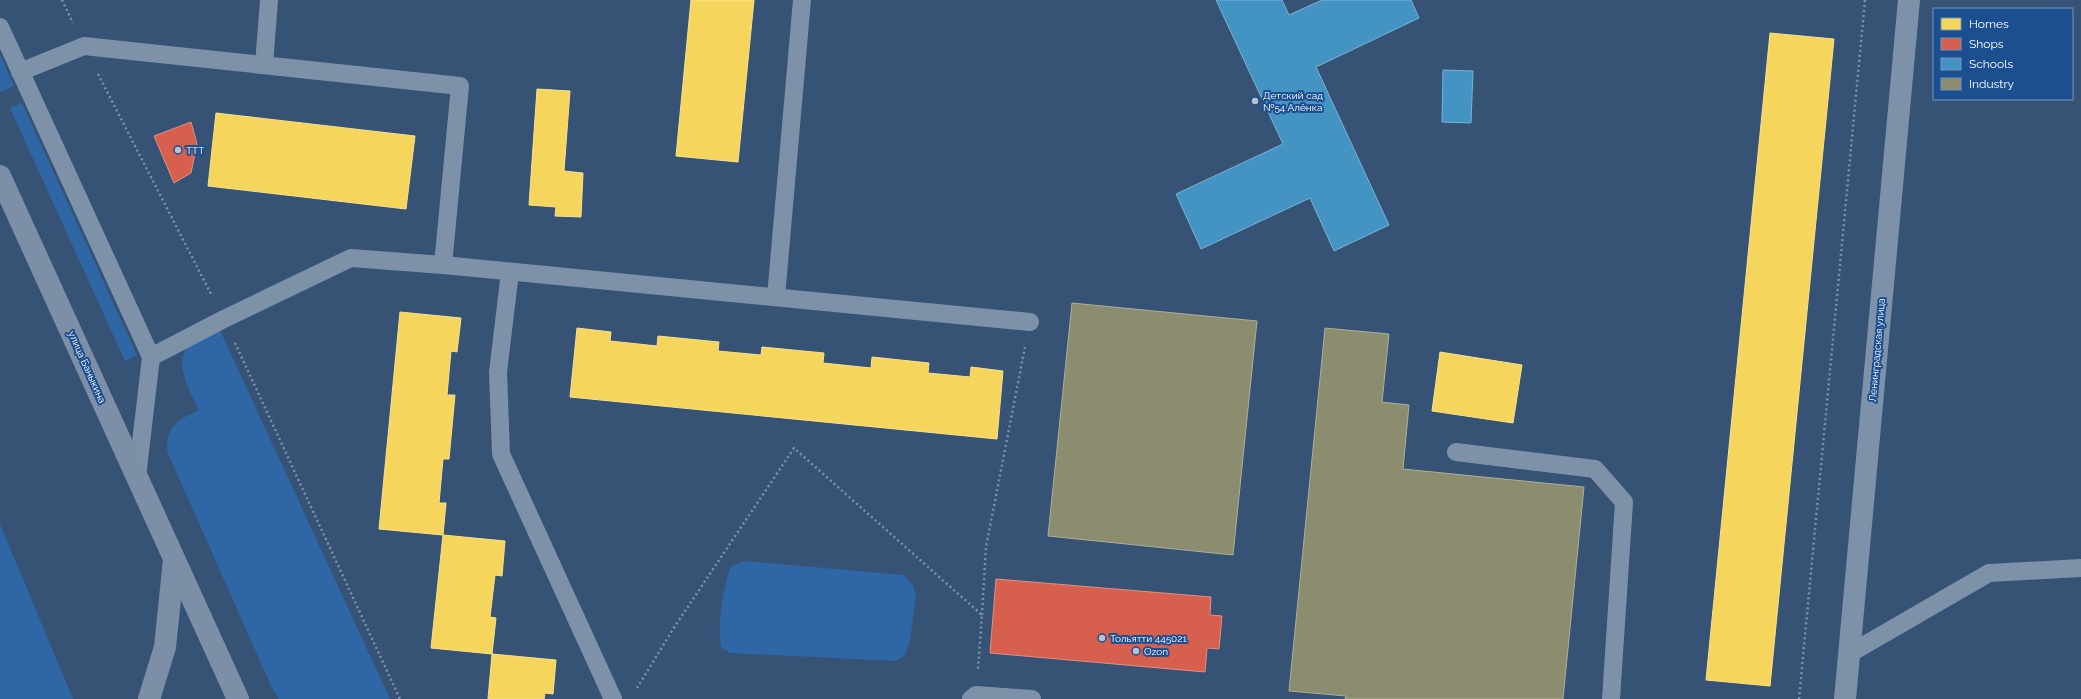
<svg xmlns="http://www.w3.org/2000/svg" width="2081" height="699" font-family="Raleway,sans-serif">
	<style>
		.green { fill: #2f66a5 }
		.homes { fill: #f6d55c; stroke: #f9e28d }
		.shops { fill: #d6604d; stroke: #e29082 }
		.schools { fill: #4393c3; stroke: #7bb3d5 }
		.industry { fill: #8c8c6e; stroke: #aeae9a }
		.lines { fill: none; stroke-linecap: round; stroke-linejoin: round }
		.path { stroke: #7d92a8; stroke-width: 2.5; stroke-dasharray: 2 3; stroke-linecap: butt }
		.service { stroke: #7d92a8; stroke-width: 18 }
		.tertiary { stroke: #7d92a8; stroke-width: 22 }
		.primary { stroke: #7d8ea7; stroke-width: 22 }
		.poi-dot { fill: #b9c2ce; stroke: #1b4f8f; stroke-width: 1.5 }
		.labels { text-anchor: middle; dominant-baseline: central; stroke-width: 4; stroke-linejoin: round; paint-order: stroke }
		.poi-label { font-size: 10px; fill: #fff; stroke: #1b4f8f; text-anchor: start }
		.street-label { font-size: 10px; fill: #fff; stroke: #1b4f8f }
	</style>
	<rect width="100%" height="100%" fill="#365274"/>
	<g class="green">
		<polygon points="0,54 14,86 1,92 0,89"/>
		<polygon points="22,103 137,355 125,361 10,108"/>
		<path d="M218,326L390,699H279L271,686L167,451C166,426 178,420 199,410C191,393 172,363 189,345C196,337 209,332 218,326Z"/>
		<polygon points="0,524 73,699 0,699"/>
		<path d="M744,561L904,575L913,585L916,595L910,641L905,655L896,661L730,653L721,647C717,624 723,587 731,566Z"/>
	</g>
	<g class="homes">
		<polygon points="691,0 754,0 738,162 676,156"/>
		<polygon points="1770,33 1834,39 1770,686 1706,680"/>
		<polygon points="537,89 570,91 564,171 583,173 581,217 555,216 556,207 529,205"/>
		<polygon points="216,113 415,136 406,209 208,186"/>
		<polygon points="400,312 461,318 457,352 451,351 447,395 455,395 449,459 443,459 439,503 446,503 443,535 379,529"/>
		<polygon points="577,328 611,332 610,341 657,346 658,336 719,342 718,351 761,355 762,347 824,353 823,363 871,368 872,357 929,363 928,373 970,377 971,367 1003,371 997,439 570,397"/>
		<polygon points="1440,352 1522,365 1513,423 1432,411"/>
		<polygon points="443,535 505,541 502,576 495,575 490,617 496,618 492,654 431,648"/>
		<polygon points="492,654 556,660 553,694 545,693 544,699 488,699"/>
	</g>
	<g class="shops">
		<polygon points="191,122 197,144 191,173 174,183 154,136"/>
		<polygon points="996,579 1211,597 1210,615 1222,616 1219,649 1207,648 1205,672 990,653"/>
	</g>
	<g class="schools">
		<polygon points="1216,0 1282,0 1289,15 1322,0 1411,0 1419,18 1316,67 1389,225 1334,251 1310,198 1201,249 1176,194 1283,144"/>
		<polygon points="1443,70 1473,71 1471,123 1442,122"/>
	</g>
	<g class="industry">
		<polygon points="1072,303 1257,321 1233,555 1048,536"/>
		<polygon points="1325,328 1389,334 1382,402 1409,405 1403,469 1584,487 1563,699 1345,699 1346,696 1289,691"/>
	</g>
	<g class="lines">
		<g class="path">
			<polyline points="62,0 73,23"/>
			<polyline points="98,74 212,296"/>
			<polyline points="235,343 400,699"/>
			<polyline points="982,615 986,547 1025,347"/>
			<polyline points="637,688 675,626 794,448 982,615 978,669"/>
			<polyline points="1799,699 1865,0"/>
		</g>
		<g class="service">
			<polyline points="0,27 151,357 137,477"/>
			<polyline points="264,65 269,0"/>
			<polyline points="20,72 84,46 460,86 443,265"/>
			<polyline points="510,272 498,372 501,454 613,699"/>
			<polyline points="776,297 802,0"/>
			<polyline points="151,357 224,319 351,258 443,265 1030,322"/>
			<polyline points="1456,452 1595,469 1624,502 1611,699"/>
			<polyline points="1849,654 1989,573 2081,568"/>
			<polyline points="971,699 976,695 1032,699"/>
		</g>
		<polyline class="tertiary" points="1845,699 1909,0"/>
		<g class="primary">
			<polyline points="0,176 238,699"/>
			<polyline points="149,699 165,647 174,560"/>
		</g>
	</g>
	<g class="poi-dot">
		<circle cx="1255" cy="101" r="4"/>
		<circle cx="178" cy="150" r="4"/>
		<circle cx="1102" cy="638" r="4"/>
		<circle cx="1136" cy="651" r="4"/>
	</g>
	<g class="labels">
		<g class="poi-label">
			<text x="1263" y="95">Детский сад<tspan x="1263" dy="12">№54 Алёнка</tspan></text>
			<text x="186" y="150">ТТТ</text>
			<text x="1110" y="638">Тольятти 445021</text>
			<text x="1144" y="651">Ozon</text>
		</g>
		<g class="street-label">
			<text transform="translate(1877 350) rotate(-85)">Ленинградская улица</text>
			<text transform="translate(87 367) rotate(66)">улица Баныкина</text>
		</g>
	</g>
	<rect x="1933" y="8" width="140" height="92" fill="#1b4f8f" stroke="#7695bc"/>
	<rect x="1941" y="18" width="20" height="12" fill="#f6d55c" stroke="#7695bc"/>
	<text x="1969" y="28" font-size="12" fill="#ffffff">Homes</text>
	<rect x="1941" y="38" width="20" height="12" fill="#d6604d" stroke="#7695bc"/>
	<text x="1969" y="48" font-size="12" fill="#ffffff">Shops</text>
	<rect x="1941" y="58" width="20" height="12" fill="#4393c3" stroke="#7695bc"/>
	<text x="1969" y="68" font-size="12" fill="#ffffff">Schools</text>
	<rect x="1941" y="78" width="20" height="12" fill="#8c8c6e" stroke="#7695bc"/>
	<text x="1969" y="88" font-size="12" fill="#ffffff">Industry</text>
</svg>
